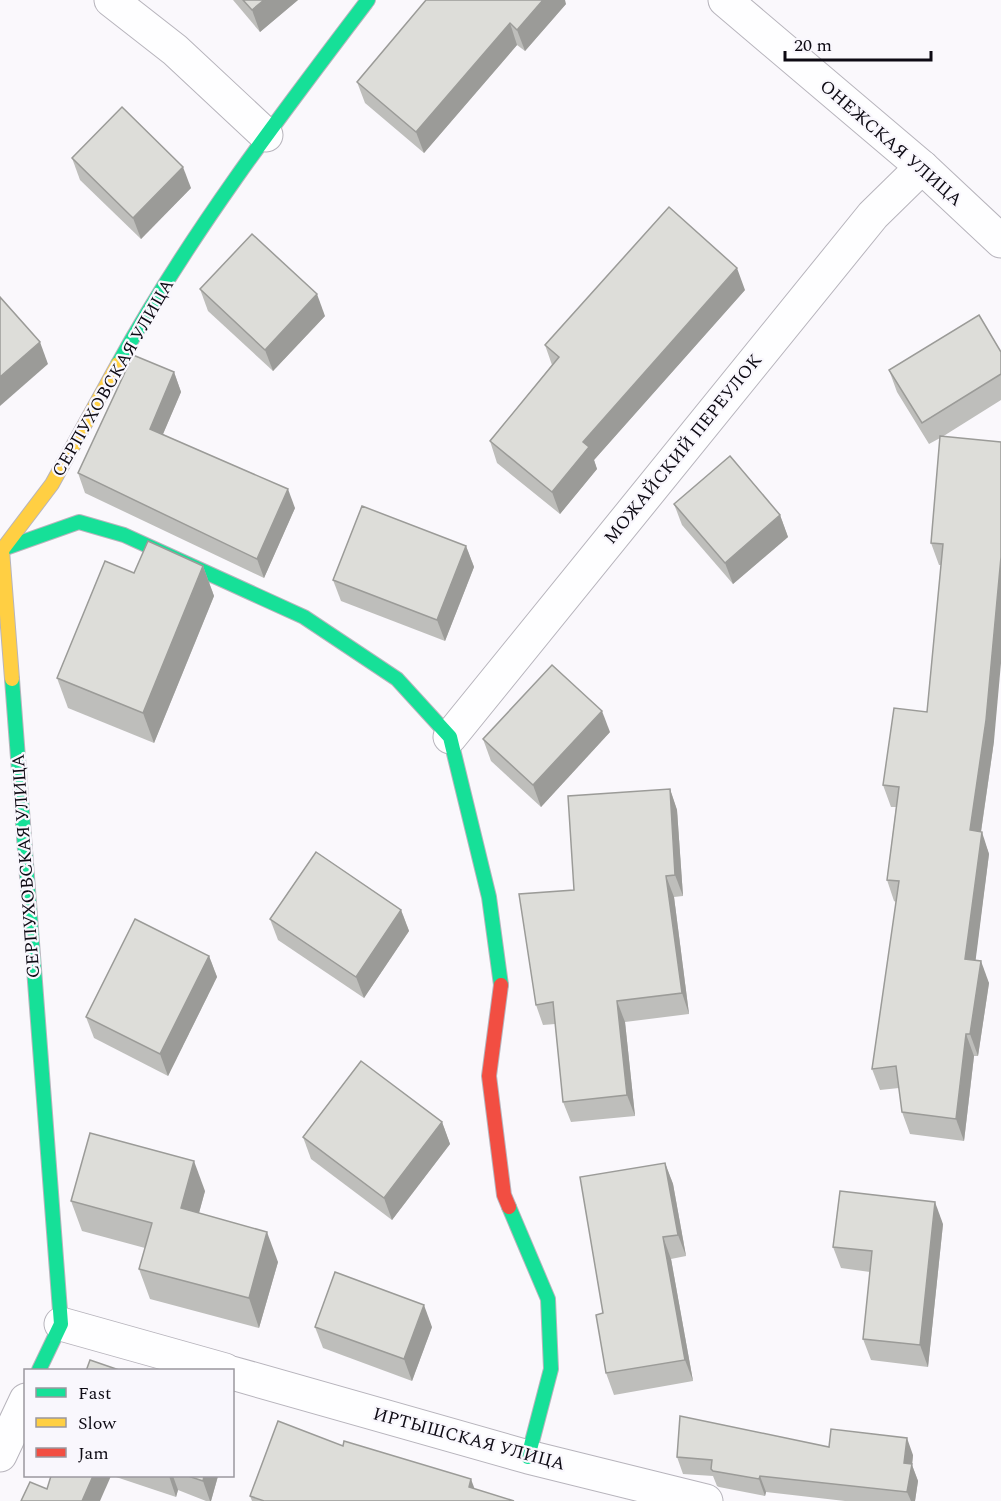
<svg xmlns="http://www.w3.org/2000/svg" width="1001" height="1501" font-family="Spectral,serif">
	<style>
		.lines { fill: none; stroke-linecap: round; stroke-linejoin: round }
		.street-casing { stroke: #b7b4bc; stroke-width: 35 }
		.fast-casing { stroke: #b7b4bc; stroke-width: 16 }
		.slow-casing { stroke: #b7b4bc; stroke-width: 16 }
		.jam-casing { stroke: #b7b4bc; stroke-width: 16 }
		.street { stroke: #fefeff; stroke-width: 33 }
		.fast { stroke: #16e098; stroke-width: 14 }
		.slow { stroke: #ffcf43; stroke-width: 14 }
		.jam { stroke: #f24e42; stroke-width: 14 }
		.wall { fill: #bebebb }
		.shaded-wall { fill: #9b9b98 }
		.building { fill: #ddddd9; stroke: #9b9b98; stroke-width: 1.5 }
		.labels { text-anchor: middle; dominant-baseline: central; stroke-width: 4.5; stroke-linejoin: round; paint-order: stroke }
		.street-label { font-size: 18px; fill: #0d0a13; stroke: #f9f7fd }
	</style>
	<rect width="100%" height="100%" fill="#faf8fc"/>
	<g class="lines">
		<defs>
			<g id="street">
				<polyline points="111,0 175,50 266,135"/>
				<polyline points="725,0 922,167 1001,241"/>
				<polyline points="450,737 873,215 922,167"/>
				<polyline points="61,1324 225,1370"/>
				<polyline points="232,1373 528,1457 706,1501"/>
				<polyline points="0,1455 26,1400"/>
			</g>
			<g id="fast">
				<path d="M118,364C189,235 279,117 368,0"/>
				<polyline points="0,550 79,522 124,535 304,617 397,679 450,737 489,897 501,985"/>
				<polyline points="12,679 61,1324 39,1370"/>
				<polyline points="509,1207 548,1299 551,1369 528,1457"/>
			</g>
			<polyline id="slow" points="12,679 2,550 52,484 118,364"/>
			<polyline id="jam" points="501,985 489,1076 504,1195 509,1207"/>
		</defs>
		<use href="#street" class="street-casing"/>
		<use href="#fast" class="fast-casing"/>
		<use href="#slow" class="slow-casing"/>
		<use href="#jam" class="jam-casing"/>
		<use href="#street" class="street"/>
		<use href="#fast" class="fast"/>
		<use href="#slow" class="slow"/>
		<use href="#jam" class="jam"/>
	</g>
	<g class="wall">
		<polygon points="233,0 298,0 260,32"/>
		<polygon points="426,0 566,4 525,51 517,45 424,153 365,103 357,82"/>
		<polygon points="72,158 191,188 141,239 80,180"/>
		<polygon points="200,289 325,316 273,371 208,311"/>
		<polygon points="745,290 594,460 597,469 560,514 497,463 490,441 552,365 545,345"/>
		<polygon points="1001,352 1001,400 942,437 994,741 981,832 989,854 975,961 989,983 978,1056 974,1056 964,1141 910,1134 902,1112 899,1088 880,1090 872,1069 896,902 894,901 887,880 896,807 891,807 883,785 927,712 941,565 939,565 931,543 940,438 929,444 897,392 889,370"/>
		<polygon points="174,372 181,392 163,434 295,508 264,578 85,493 78,473"/>
		<polygon points="674,504 780,515 788,537 733,584 682,525"/>
		<polygon points="466,546 474,567 445,641 341,601 333,580"/>
		<polygon points="203,566 214,596 154,743 68,708 57,678 134,573"/>
		<polygon points="610,732 541,807 491,761 483,739"/>
		<polygon points="670,789 677,810 683,896 674,897 689,1014 625,1022 635,1116 571,1122 563,1102 555,1024 543,1025 536,1005 574,890"/>
		<polygon points="401,910 409,931 364,998 278,940 270,919"/>
		<polygon points="209,956 217,977 168,1076 94,1038 86,1017"/>
		<polygon points="442,1122 450,1144 392,1220 311,1159 303,1137"/>
		<polygon points="665,1163 673,1184 686,1256 671,1259 693,1381 614,1395 606,1373 603,1313"/>
		<polygon points="205,1191 199,1213 278,1262 259,1328 150,1299 139,1269 145,1248 82,1231 71,1201"/>
		<polygon points="943,1224 928,1367 871,1360 863,1339 870,1272 841,1268 833,1247"/>
		<polygon points="315,1327 432,1327 412,1381 323,1348"/>
		<polygon points="343,1446 475,1489 514,1501 252,1501 250,1496"/>
		<polygon points="829,1447 913,1455 912,1465 918,1481 915,1501 845,1501 766,1492 765,1496 719,1487 717,1486 713,1476 683,1474 677,1457"/>
		<polygon points="113,1476 218,1476 211,1501 206,1501 178,1490 176,1497"/>
	</g>
	<g class="shaded-wall">
		<polygon points="264,0 298,0 260,32 252,10"/>
		<polygon points="543,0 565,0 566,4 525,51 517,30"/>
		<polygon points="510,23 517,45 424,153 416,132"/>
		<polygon points="183,167 191,188 141,239 133,218"/>
		<polygon points="737,268 745,290 594,460 597,469 560,514 552,492 583,442"/>
		<polygon points="317,294 325,316 273,371 265,350"/>
		<polygon points="40,342 48,364 0,406 0,377"/>
		<polygon points="174,372 181,392 157,448 150,429"/>
		<polygon points="288,489 295,508 264,578 257,559"/>
		<polygon points="780,515 788,537 733,584 725,563"/>
		<polygon points="466,546 474,567 445,641 437,620"/>
		<polygon points="1001,557 1001,663 994,741 978,852 970,830"/>
		<polygon points="203,566 214,596 154,743 143,713"/>
		<polygon points="602,711 610,732 541,807 533,785"/>
		<polygon points="670,789 677,810 683,896 675,875"/>
		<polygon points="982,832 989,854 973,981 965,959"/>
		<polygon points="666,876 674,897 689,1014 682,993"/>
		<polygon points="401,910 409,931 364,998 356,977"/>
		<polygon points="209,956 217,977 168,1076 160,1054"/>
		<polygon points="981,961 989,983 978,1056 970,1034"/>
		<polygon points="617,1001 625,1022 635,1116 627,1095"/>
		<polygon points="966,1034 974,1056 964,1141 956,1119"/>
		<polygon points="442,1122 450,1144 392,1220 384,1198"/>
		<polygon points="194,1161 205,1191 192,1238 181,1208"/>
		<polygon points="665,1163 673,1184 686,1256 678,1235"/>
		<polygon points="935,1202 943,1224 928,1367 920,1345"/>
		<polygon points="267,1232 278,1262 259,1328 249,1298"/>
		<polygon points="663,1237 671,1259 693,1381 685,1360"/>
		<polygon points="424,1305 432,1327 412,1381 404,1359"/>
		<polygon points="907,1438 913,1455 912,1465 918,1481 915,1501 911,1501 907,1492 904,1463"/>
		<polygon points="93,1476 111,1476 100,1501 82,1501"/>
		<polygon points="169,1476 173,1476 178,1490 176,1497"/>
		<polygon points="204,1476 218,1476 211,1501 210,1501 203,1481"/>
		<polygon points="760,1476 766,1492 765,1496 759,1479"/>
		<polygon points="471,1479 479,1501 469,1487"/>
	</g>
	<g class="building">
		<polygon points="243,0 264,0 252,10"/>
		<polygon points="426,0 543,0 517,30 510,23 416,132 357,82"/>
		<polygon points="122,107 183,167 133,218 72,158"/>
		<polygon points="669,207 737,268 583,442 589,447 552,492 490,441 559,357 545,345"/>
		<polygon points="252,234 317,294 265,350 200,289"/>
		<polygon points="0,297 40,342 0,377"/>
		<polygon points="979,315 1001,352 1001,374 922,423 889,370"/>
		<polygon points="133,355 174,372 150,429 288,489 257,559 78,473"/>
		<polygon points="940,436 1001,442 1001,557 986,720 970,830 982,832 965,959 981,961 970,1034 966,1034 956,1119 902,1112 896,1066 872,1069 899,881 887,880 899,787 883,785 894,708 927,712 943,544 931,543"/>
		<polygon points="730,456 780,515 725,563 674,504"/>
		<polygon points="362,506 466,546 437,620 333,580"/>
		<polygon points="148,541 203,566 143,713 57,678 105,561 134,573"/>
		<polygon points="552,665 602,711 533,785 483,739"/>
		<polygon points="670,789 675,875 666,876 682,993 617,1001 627,1095 563,1102 553,1002 536,1005 519,894 574,890 568,796"/>
		<polygon points="316,852 401,910 356,977 270,919"/>
		<polygon points="135,919 209,956 160,1054 86,1017"/>
		<polygon points="361,1061 442,1122 384,1198 303,1137"/>
		<polygon points="90,1133 194,1161 181,1208 267,1232 249,1298 139,1269 152,1223 71,1201"/>
		<polygon points="665,1163 678,1235 663,1237 685,1360 606,1373 596,1315 603,1313 580,1177"/>
		<polygon points="840,1191 935,1202 920,1345 863,1339 872,1251 833,1247"/>
		<polygon points="335,1272 424,1305 404,1359 315,1327"/>
		<polygon points="90,1360 122,1371 86,1371"/>
		<polygon points="680,1416 829,1447 831,1429 907,1438 904,1463 912,1464 907,1492 760,1476 759,1479 713,1471 711,1469 712,1460 677,1457"/>
		<polygon points="278,1421 343,1446 344,1441 471,1479 469,1487 514,1501 264,1501 250,1496"/>
		<polygon points="51,1476 93,1476 82,1501 21,1501 30,1482 47,1489"/>
		<polygon points="188,1476 204,1476 203,1481"/>
	</g>
	<g class="labels">
		<g class="street-label">
			<text transform="translate(891 143) rotate(41)">ОНЕЖСКАЯ УЛИЦА</text>
			<text transform="translate(113 378) rotate(-60)">СЕРПУХОВСКАЯ УЛИЦА</text>
			<text transform="translate(683 449) rotate(-51)">МОЖАЙСКИЙ ПЕРЕУЛОК</text>
			<text transform="translate(26 866) rotate(-94)">СЕРПУХОВСКАЯ УЛИЦА</text>
			<text transform="translate(469 1439) rotate(15)">ИРТЫШСКАЯ УЛИЦА</text>
		</g>
	</g>
	<rect x="24" y="1369" width="210" height="108" fill="#f9f7fd" stroke="#9b989f" stroke-width="1.5"/>
	<rect x="36" y="1388" width="30" height="9" fill="#16e098" stroke="#9b989f" stroke-width="1.5"/>
	<text x="78" y="1399" font-size="18" fill="#0d0a13">Fast</text>
	<rect x="36" y="1418" width="30" height="9" fill="#ffcf43" stroke="#9b989f" stroke-width="1.5"/>
	<text x="78" y="1429" font-size="18" fill="#0d0a13">Slow</text>
	<rect x="36" y="1448" width="30" height="9" fill="#f24e42" stroke="#9b989f" stroke-width="1.5"/>
	<text x="78" y="1459" font-size="18" fill="#0d0a13">Jam</text>
	<path d="M785 51v9h146v-9" fill="none" stroke="#0d0a13" stroke-width="3"/>
	<text x="794" y="51" font-size="18" fill="#0d0a13" stroke="#f9f7fd" stroke-width="4.5" paint-order="stroke">20 m</text>
</svg>
